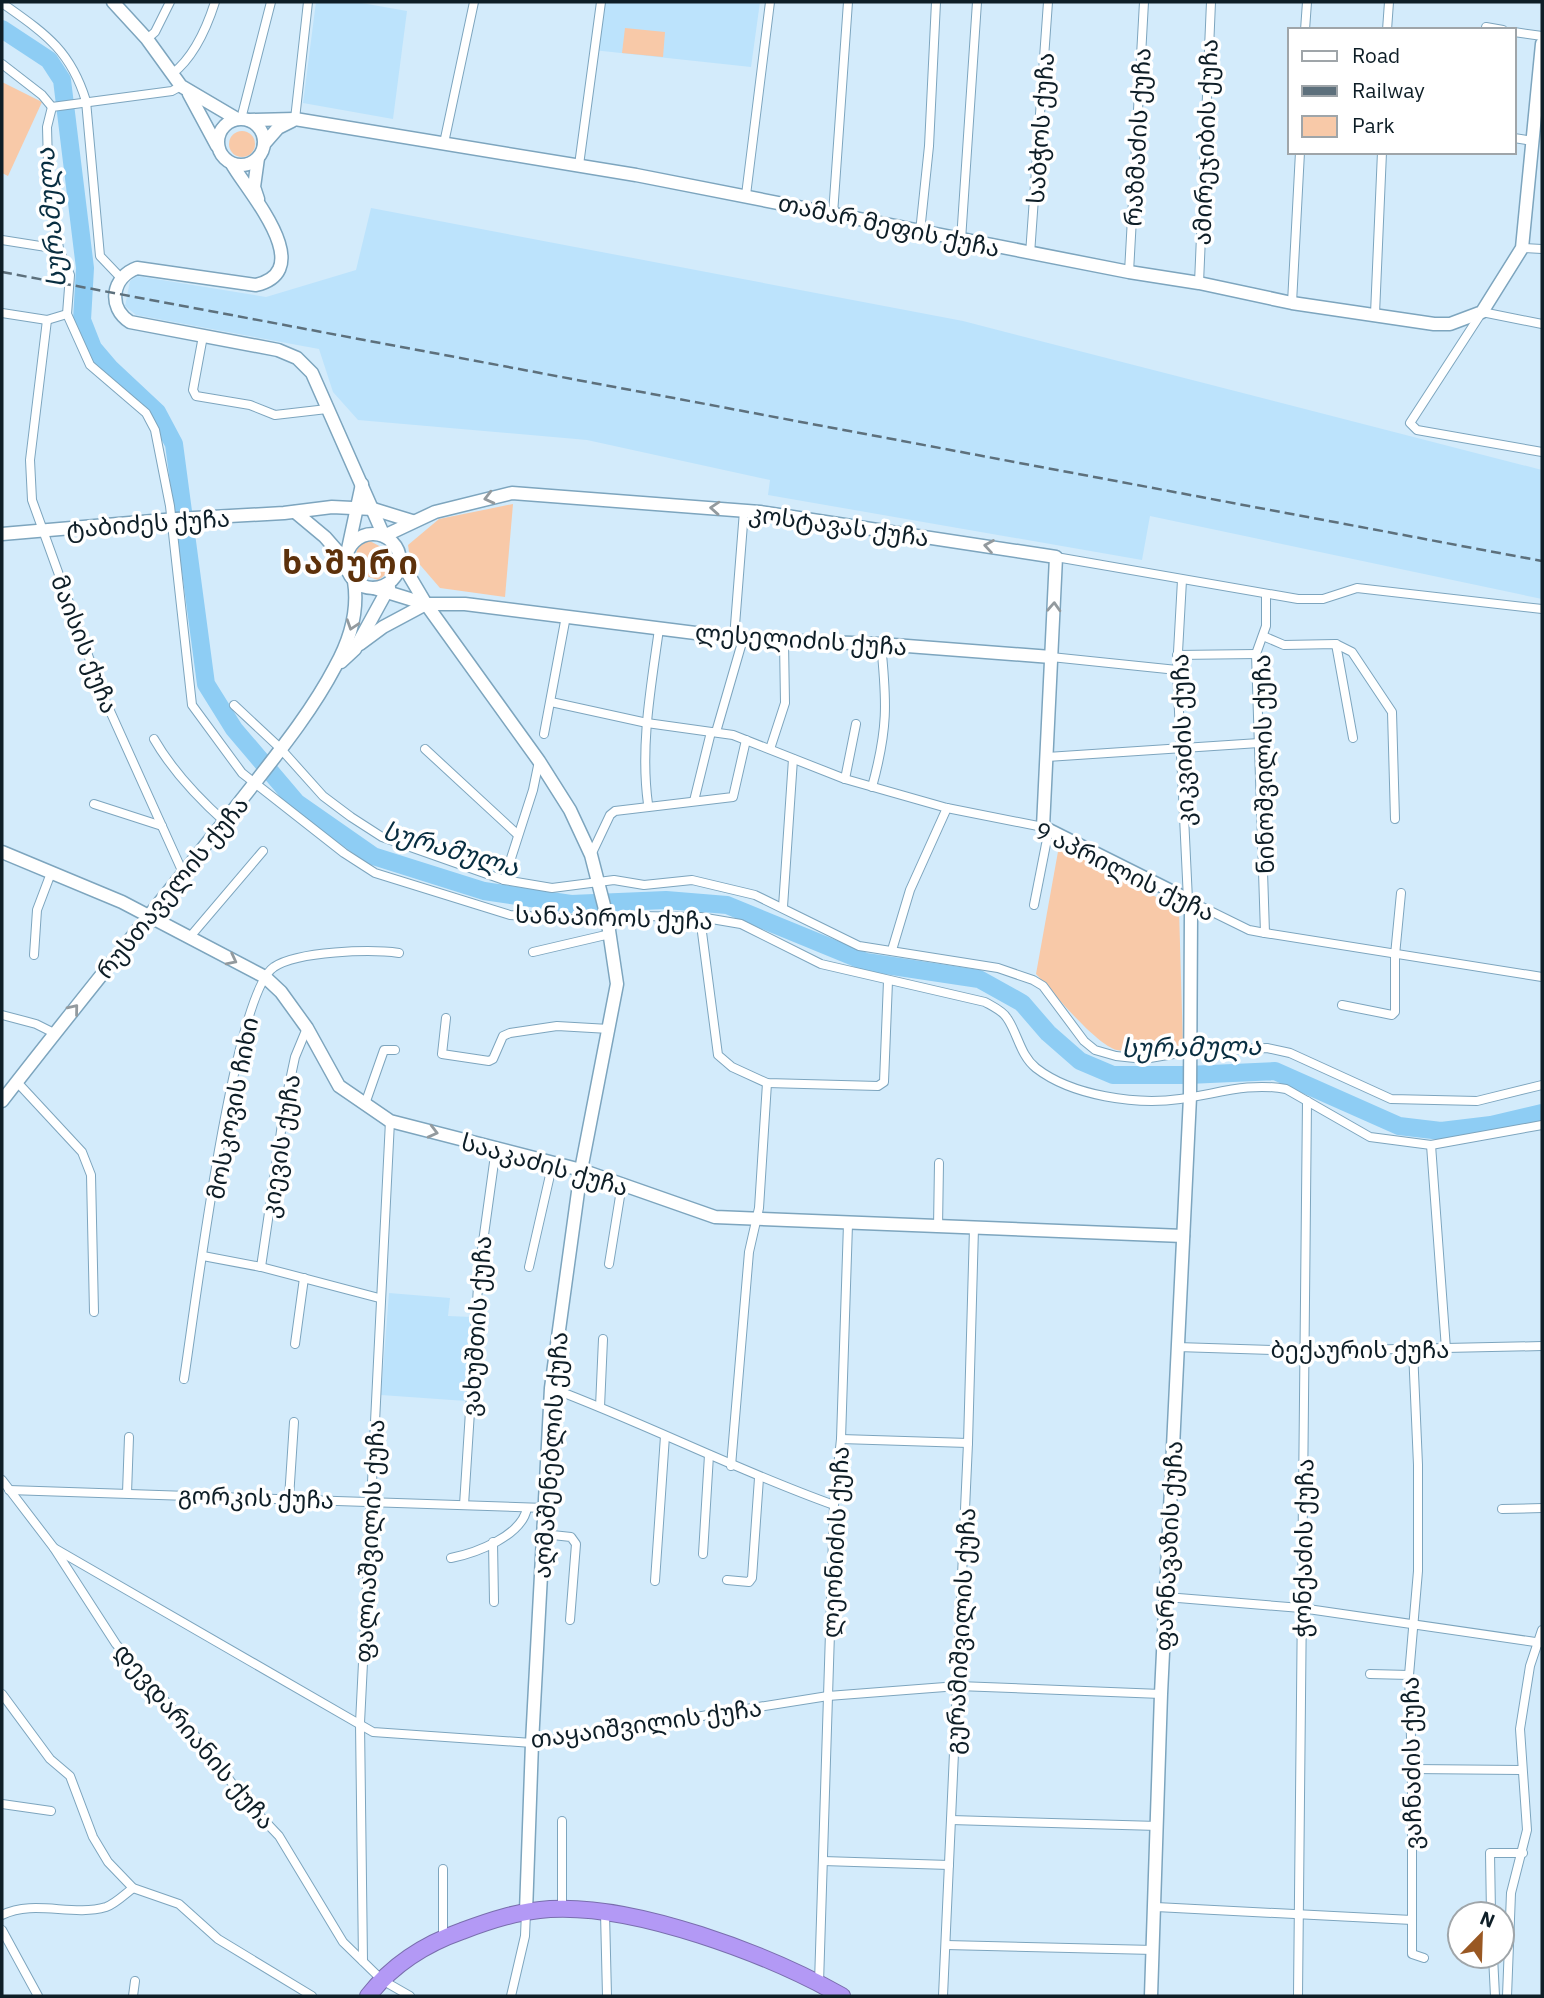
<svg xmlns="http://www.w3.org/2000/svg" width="1544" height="1998" font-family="'IBM Plex Sans','Noto Sans Georgian',sans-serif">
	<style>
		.built { fill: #bce3fc }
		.green { fill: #f8c9a8 }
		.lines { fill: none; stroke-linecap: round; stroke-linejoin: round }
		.river { stroke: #8ecdf4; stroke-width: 18 }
		.street-casing { stroke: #7da5be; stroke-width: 10 }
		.secondary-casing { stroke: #7da5be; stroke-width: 15 }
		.highway-casing { stroke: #796ead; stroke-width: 18 }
		.street { stroke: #fff; stroke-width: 8 }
		.secondary { stroke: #fff; stroke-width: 12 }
		.highway { stroke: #b399f5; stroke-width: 16 }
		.rail { stroke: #5d707c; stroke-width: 2.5; stroke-dasharray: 10 5; stroke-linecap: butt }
		.oneway { stroke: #939a9e }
		.labels { text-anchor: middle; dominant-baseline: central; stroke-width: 7; stroke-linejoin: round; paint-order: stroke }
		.street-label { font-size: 24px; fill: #0e1e27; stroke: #fff }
		.water-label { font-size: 26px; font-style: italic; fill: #082e41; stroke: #fff }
		.district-label { font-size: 32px; font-weight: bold; letter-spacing: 2px; fill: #5d310b; stroke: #fff }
	</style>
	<rect width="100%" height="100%" fill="#d3ebfb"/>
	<g class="built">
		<polygon points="316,2 356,2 407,11 393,119 303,103"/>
		<polygon points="600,2 760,2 751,67 593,50"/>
		<polygon points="371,208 963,321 1542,470 1542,599 1150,516 1142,560 768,495 770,480 587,440 358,420 333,392 319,349 136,315 125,306 130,281 137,276 266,297 356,270"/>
		<polygon points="389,1293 450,1298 448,1316 472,1317 466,1401 381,1395"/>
	</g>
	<g class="green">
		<polygon points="625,28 665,32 663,57 622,53"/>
		<polygon points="2,82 42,102 8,176 2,173"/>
		<circle cx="242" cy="144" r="13"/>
		<polygon points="513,504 505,597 440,588 409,552 408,545 439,519"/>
		<path d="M368,540L383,548C386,560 393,573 378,580L363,575L355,556L359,545Z"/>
		<path d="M1059,846L1179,909L1183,1047C1161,1050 1138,1055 1117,1050C1096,1045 1053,992 1036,974Z"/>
	</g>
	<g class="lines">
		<polyline class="river" points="2,29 49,60 62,80 85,268 82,320 93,348 110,368 157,412 174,444 206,684 234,729 297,803 373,856 484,891 571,904 666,900 727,905 866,962 979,979 1022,1003 1048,1033 1080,1061 1113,1075 1188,1075 1275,1071 1399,1126 1441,1131 1491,1125 1542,1113"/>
		<defs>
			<g id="street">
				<path d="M2,3C44,33 70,49 86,101L100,256L121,278"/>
				<polyline points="1486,27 1503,30"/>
				<polyline points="1305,30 1307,2"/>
				<polyline points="1387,30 1389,2"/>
				<polyline points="1514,32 1542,36"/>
				<polyline points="147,39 155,32 170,2"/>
				<polyline points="2,64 42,95 52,107"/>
				<path d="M172,74C193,58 207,27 215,2"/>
				<path d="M181,86L172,91L52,107L47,127L48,164L59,249L70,275L67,314L90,365L146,413L155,430L170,506L192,705L242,773L344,853L375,873L510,915L608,921L638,916L700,917L741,924L821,964L985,1002C992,1006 1003,1011 1007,1018C1018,1034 1020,1055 1036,1068C1072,1096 1136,1105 1180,1099C1217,1094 1248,1082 1286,1089L1370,1137L1431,1145L1542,1125"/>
				<polyline points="241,119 271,2"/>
				<polyline points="295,119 308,2"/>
				<polyline points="1514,138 1533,141"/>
				<polyline points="444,143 474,2"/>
				<polyline points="579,165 601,2"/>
				<polyline points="746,195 770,2"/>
				<polyline points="833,214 848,2"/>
				<polyline points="920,232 929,146 936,2"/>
				<polyline points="2,240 59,249"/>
				<polyline points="961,240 977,2"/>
				<polyline points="1522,248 1542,249"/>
				<polyline points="1030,254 1048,2"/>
				<polyline points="1129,272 1144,2"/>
				<polyline points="1199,283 1211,2"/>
				<polyline points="1292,303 1300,152"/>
				<polyline points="2,313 47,320 67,314"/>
				<polyline points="1375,314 1382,152"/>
				<polyline points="47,320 30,460 32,500 101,691 184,875"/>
				<polyline points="1542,324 1482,312 1410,423 1417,430 1542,452"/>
				<polyline points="203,336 193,390 196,396 250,405 275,415 327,409"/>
				<polyline points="1056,557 1298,599 1323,599 1357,588 1542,609"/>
				<polyline points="1182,580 1177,670 1188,900 1249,930 1265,933 1542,977"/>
				<polyline points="1263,636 1284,645 1336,644 1352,652 1392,712 1395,819"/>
				<polyline points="734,638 744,511"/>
				<polyline points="1336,644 1353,738"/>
				<polyline points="1177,655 1256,654"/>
				<polyline points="1051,657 1177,670"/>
				<polyline points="551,702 647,723 733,735 845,779 947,808 1043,827"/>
				<polyline points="234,705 280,748 323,796 351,817 382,837 504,880 552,888 614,880 644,885 692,880 755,895 859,946 998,968 1033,980 1043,986 1084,1041 1095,1050 1116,1056 1144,1059 1191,1051 1267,1048 1290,1053 1391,1099 1477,1101 1542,1085"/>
				<polyline points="716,732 743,639"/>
				<polyline points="544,734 566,616"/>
				<path d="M154,739C173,772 198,798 226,823"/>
				<polyline points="425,749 517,834"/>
				<polyline points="770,749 785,703 784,642"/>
				<polyline points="1047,757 1259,743"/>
				<polyline points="845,779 856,724"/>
				<path d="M872,787C888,729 887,703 881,644"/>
				<polyline points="694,801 711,732"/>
				<polyline points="94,804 162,826"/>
				<path d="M648,804C640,746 651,687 659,629"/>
				<polyline points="591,855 610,815 615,811 733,797 746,740"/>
				<polyline points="504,880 533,790 539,761"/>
				<polyline points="1034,905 1049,829"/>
				<polyline points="783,907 793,759"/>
				<polyline points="700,917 718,1055 732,1067 767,1083 878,1086 884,1082 888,981"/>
				<polyline points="1265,933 1256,654 1266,626 1266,595"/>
				<polyline points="189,938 263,851"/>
				<polyline points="892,950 910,890 947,808"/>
				<polyline points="533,952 610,934"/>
				<polyline points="34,955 37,910 51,873"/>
				<polyline points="1342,1005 1392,1015 1395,1012 1395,955 1401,893"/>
				<polyline points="2,1015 36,1024 54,1033"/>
				<polyline points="446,1018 442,1054 489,1061 493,1059 503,1036 510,1033 557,1026 609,1029"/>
				<polyline points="17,1082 82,1152 91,1175 94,1312"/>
				<polyline points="365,1104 384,1050 395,1050"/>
				<polyline points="1431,1145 1446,1349"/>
				<polyline points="938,1228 939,1163"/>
				<polyline points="203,1256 261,1267 379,1298"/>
				<polyline points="609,1264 622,1184"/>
				<polyline points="261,1267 285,1104 295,1057 307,1028"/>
				<polyline points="529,1267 553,1162"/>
				<polyline points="295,1344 304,1278"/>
				<polyline points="1177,1347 1307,1351 1542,1346"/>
				<polyline points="1413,1350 1418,1465 1418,1571 1409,1675 1412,1769 1412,1954 1424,1958"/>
				<path d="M184,1379C194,1316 233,993 274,967C298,951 371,949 399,953"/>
				<path d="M551,1388C647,1424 738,1471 834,1505"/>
				<polyline points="600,1407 603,1339"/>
				<polyline points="841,1439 968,1443"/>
				<polyline points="731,1466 749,1252 759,1208 767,1083"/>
				<polyline points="2,1480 54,1548 116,1644 205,1747 243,1798 279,1836 343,1942 382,1980 410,1996"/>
				<polyline points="9,1490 545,1508"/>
				<polyline points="127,1493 129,1437"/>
				<polyline points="289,1498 294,1422"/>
				<polyline points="464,1505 479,1271 496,1148"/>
				<polyline points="1502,1509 1542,1508"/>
				<polyline points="543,1534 571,1537 576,1544 570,1620"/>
				<polyline points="493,1542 494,1602"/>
				<polyline points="54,1548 373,1732 532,1743 828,1696 958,1686 1161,1694"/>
				<polyline points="703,1554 709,1455"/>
				<path d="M451,1558C476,1553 522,1536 527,1508"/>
				<polyline points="727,1580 749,1582 752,1578 759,1478"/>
				<polyline points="655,1581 665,1436"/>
				<polyline points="1166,1597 1301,1608 1542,1643"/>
				<polyline points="1370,1674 1409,1675"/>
				<polyline points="2,1694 50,1759 70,1776 93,1837 108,1862 133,1888 179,1904 218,1939 312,1996"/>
				<polyline points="1412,1769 1521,1770"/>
				<polyline points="2,1804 51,1811"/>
				<polyline points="951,1820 1158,1826"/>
				<polyline points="823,1861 949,1865"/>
				<polyline points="443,1869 443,1938"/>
				<polyline points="1156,1907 1412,1920"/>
				<polyline points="562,1910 562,1821"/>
				<polyline points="605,1913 607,1996"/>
				<polyline points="1491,1914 1490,1853 1523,1853"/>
				<path d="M2,1915C34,1899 72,1917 106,1907C115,1904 125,1894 133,1888"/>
				<polyline points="2,1930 38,1996"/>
				<polyline points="946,1945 1154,1950"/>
				<polyline points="1493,1956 1495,1996"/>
				<polyline points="363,1961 360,1723 390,1121"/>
				<polyline points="819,1983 834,1505 841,1439 848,1224"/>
				<polyline points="133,1996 135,1981"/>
				<polyline points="511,1996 525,1936 526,1912"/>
				<polyline points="943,1996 968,1443 974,1228"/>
				<polyline points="1298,1996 1307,1101"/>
				<polyline points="1507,1996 1511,1893 1527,1830 1520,1729 1530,1666 1542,1630"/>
			</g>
			<g id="secondary">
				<polyline points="113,2 147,39 181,86 237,119"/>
				<polyline points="189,94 217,146"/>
				<circle cx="241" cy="142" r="23"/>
				<polyline points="249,120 295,119 636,175 1129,272 1199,283 1292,303 1434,324 1450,324 1482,312 1522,248 1542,44"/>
				<polyline points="264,144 278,128 292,121"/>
				<path d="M232,164C247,191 319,270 256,285L137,268C112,277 107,307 130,322L278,350L297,358L312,373L384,536L435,512L512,493L760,512L1056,557L1043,827L1181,896L1190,905L1191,914L1190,1097L1161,1694L1151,1996"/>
				<polyline points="258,199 254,187 258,158"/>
				<polyline points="295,512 325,537 346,561"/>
				<circle cx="373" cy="561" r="27"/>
				<polyline points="2,534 176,519 284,513 332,507 373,509 412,521"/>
				<polyline points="348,549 362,484"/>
				<polyline points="400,560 426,604 539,761 570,810 591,855 607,917 617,984 581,1170 551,1388 532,1743 526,1912"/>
				<polyline points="374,588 426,604 465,604 743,639 881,644 1051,657"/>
				<polyline points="360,644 383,627 426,604"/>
				<polyline points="341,662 355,649 389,587"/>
				<polyline points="2,852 122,902 265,977 281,992 307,1028 339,1086 390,1121 581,1170 715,1217 1183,1236"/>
				<path d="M2,1101C84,995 170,891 253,785C282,748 313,709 335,667C350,640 359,612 354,581"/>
			</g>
			<path id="highway" d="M368,1996C393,1964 425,1944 462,1931C491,1920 519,1911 550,1909C635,1904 768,1954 842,1996"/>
		</defs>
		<use href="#street" class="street-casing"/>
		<use href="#secondary" class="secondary-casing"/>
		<use href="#highway" class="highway-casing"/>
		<use href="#street" class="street"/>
		<use href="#secondary" class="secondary"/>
		<use href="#highway" class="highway"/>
		<polyline class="rail" points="2,272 1542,561"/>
	</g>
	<defs><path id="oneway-chevron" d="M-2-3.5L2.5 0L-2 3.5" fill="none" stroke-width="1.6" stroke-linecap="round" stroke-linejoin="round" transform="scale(1.75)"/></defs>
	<g class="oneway">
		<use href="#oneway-chevron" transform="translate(489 498) rotate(166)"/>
		<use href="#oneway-chevron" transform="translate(715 508) rotate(-176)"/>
		<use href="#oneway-chevron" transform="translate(989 546) rotate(-171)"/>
		<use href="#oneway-chevron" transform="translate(1054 607) rotate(-87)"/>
		<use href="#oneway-chevron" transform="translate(352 625) rotate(108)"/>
		<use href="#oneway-chevron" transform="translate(232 960) rotate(27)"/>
		<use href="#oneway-chevron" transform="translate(74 1009) rotate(-51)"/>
		<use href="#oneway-chevron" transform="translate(433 1132) rotate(14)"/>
	</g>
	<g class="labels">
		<g class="street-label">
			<text transform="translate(1040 128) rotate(-86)">საბჭოს ქუჩა</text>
			<text transform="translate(1137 137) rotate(-87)">რაზმაძის ქუჩა</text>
			<text transform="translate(1205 142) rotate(-88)">ამირეჯიბის ქუჩა</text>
			<text transform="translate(889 225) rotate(12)">თამარ მეფის ქუჩა</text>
			<text transform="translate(148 523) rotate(-4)">ტაბიძეს ქუჩა</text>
			<text transform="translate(839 525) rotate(8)">კოსტავას ქუჩა</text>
			<text transform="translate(801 639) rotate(4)">ლესელიძის ქუჩა</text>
			<text transform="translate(85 644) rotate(69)">მაისის ქუჩა</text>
			<text transform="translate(1182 740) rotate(-92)">კიკვიძის ქუჩა</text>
			<text transform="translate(1263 764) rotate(-91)">ნინოშვილის ქუჩა</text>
			<text transform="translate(1125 871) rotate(26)">9 აპრილის ქუჩა</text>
			<text transform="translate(172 887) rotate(-51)">რუსთაველის ქუჩა</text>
			<text transform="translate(614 917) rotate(2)">სანაპიროს ქუჩა</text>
			<text transform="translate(232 1108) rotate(-79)">მოსკოვის ჩიხი</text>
			<text transform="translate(280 1146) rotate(-81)">კიევის ქუჩა</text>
			<text transform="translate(545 1164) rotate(16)">სააკაძის ქუჩა</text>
			<text transform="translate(476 1326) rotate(-86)">ვახუშთის ქუჩა</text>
			<text x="1360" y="1349">ბექაურის ქუჩა</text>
			<text transform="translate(550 1455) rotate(-86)">აღმაშენებლის ქუჩა</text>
			<text transform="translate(256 1497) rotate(2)">გორკის ქუჩა</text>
			<text transform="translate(369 1541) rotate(-87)">ფალიაშვილის ქუჩა</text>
			<text transform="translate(835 1542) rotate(-87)">ლეონიძის ქუჩა</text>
			<text transform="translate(1168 1546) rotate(-87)">ფარნავაზის ქუჩა</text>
			<text transform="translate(1303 1548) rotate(-89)">ჭონქაძის ქუჩა</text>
			<text transform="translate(960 1631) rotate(-87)">გურამიშვილის ქუჩა</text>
			<text transform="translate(646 1723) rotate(-8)">თაყაიშვილის ქუჩა</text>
			<text transform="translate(195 1736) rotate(50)">დევდარიანის ქუჩა</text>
			<text transform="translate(1411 1763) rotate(-91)">ვაჩნაძის ქუჩა</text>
		</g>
		<g class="water-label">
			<text transform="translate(50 218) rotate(-95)">სურამულა</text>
			<text transform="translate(451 848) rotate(16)">სურამულა</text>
			<text transform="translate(1191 1046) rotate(-1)">სურამულა</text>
		</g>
		<g class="district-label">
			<text x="351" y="562">ხაშური</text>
		</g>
	</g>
	<rect width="1544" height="1998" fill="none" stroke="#0e1e27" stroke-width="7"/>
	<rect x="1288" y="28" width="228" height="126" fill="#ffffff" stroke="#9fa5a9" stroke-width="2"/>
	<rect x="1302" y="51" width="35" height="10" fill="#ffffff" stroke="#9fa5a9" stroke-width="2"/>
	<text x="1352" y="63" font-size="21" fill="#0e1e27">Road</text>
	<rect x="1302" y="86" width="35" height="10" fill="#5d707c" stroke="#9fa5a9" stroke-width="2"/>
	<text x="1352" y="98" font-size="21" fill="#0e1e27">Railway</text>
	<rect x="1302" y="116" width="35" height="21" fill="#f8c9a8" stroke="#9fa5a9" stroke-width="2"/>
	<text x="1352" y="133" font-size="21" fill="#0e1e27">Park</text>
	<g transform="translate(1481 1935) rotate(23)"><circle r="33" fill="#ffffff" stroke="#9fa5a9" stroke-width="2"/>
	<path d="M0-5L12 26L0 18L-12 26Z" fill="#995823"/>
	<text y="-10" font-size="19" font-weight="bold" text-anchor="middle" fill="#0e1e27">N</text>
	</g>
</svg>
